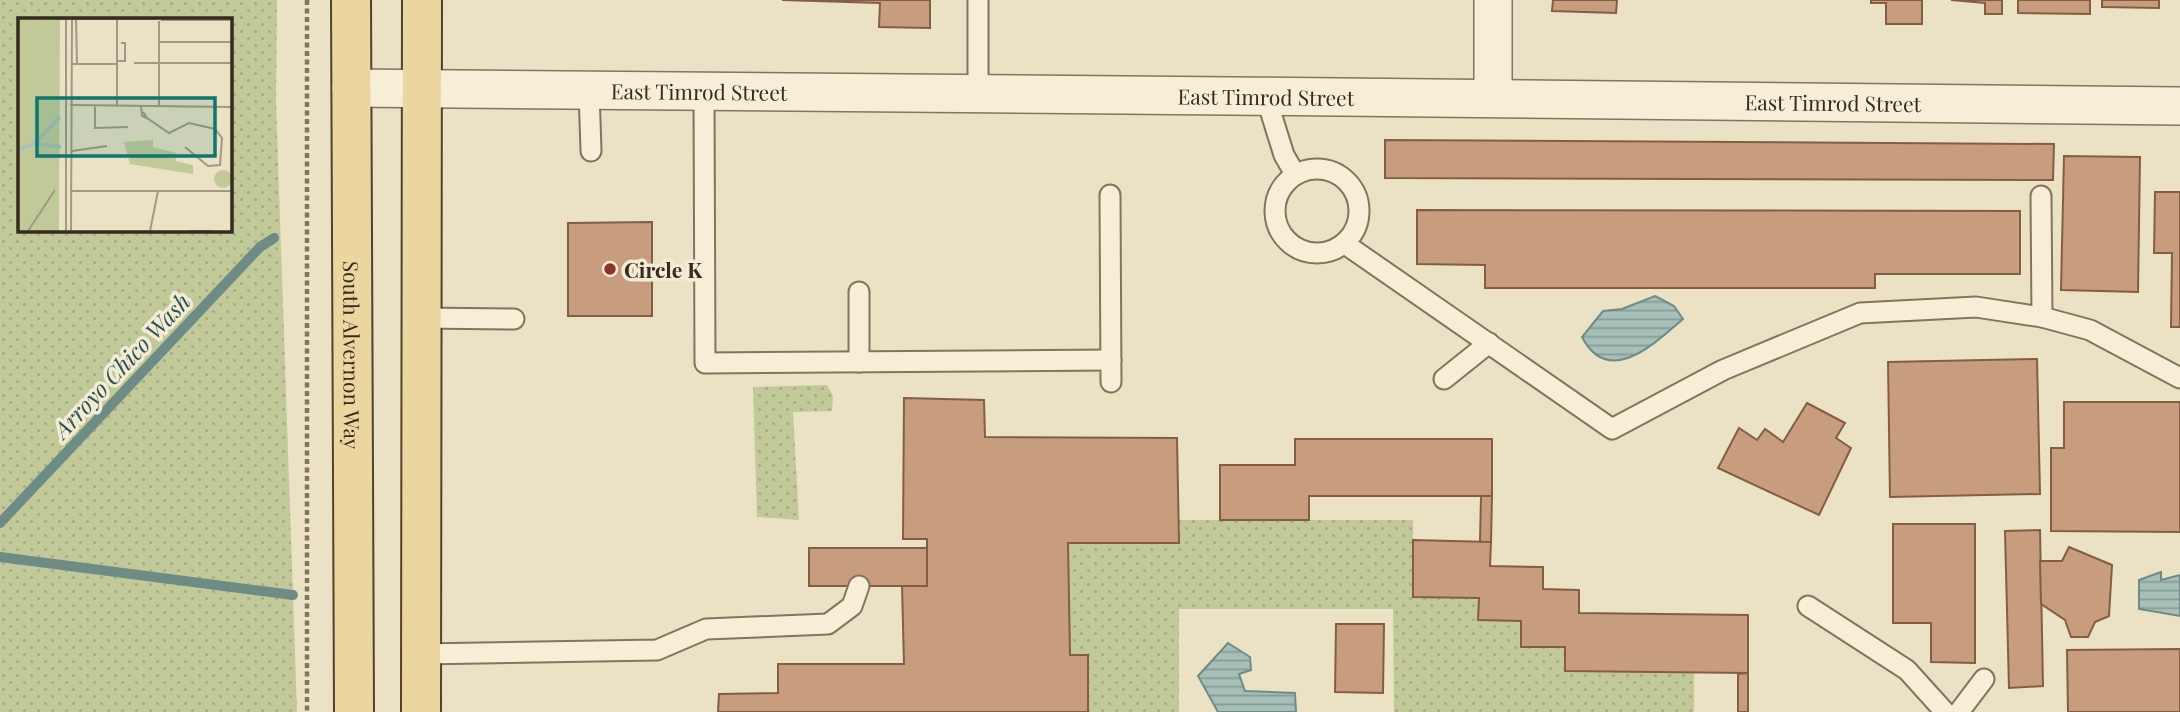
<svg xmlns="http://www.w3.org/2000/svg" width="2180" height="712" font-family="'Playfair Display',serif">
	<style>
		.grass { fill: url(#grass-dots); fill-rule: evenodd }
		.water { fill: url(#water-rules); stroke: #6e8c85; stroke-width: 2 }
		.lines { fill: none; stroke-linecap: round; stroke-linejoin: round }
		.stream { stroke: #6e8c85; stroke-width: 10 }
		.building { fill: #c79d7d; stroke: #835e43; stroke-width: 2 }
		.service-casing { stroke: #85735c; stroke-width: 23 }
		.minor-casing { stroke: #85735c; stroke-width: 40 }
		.primary-casing { stroke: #534130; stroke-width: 42 }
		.path { stroke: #85735c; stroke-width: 4.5; stroke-dasharray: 5 3.5; stroke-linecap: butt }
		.service { stroke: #f7eed7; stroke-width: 19 }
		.minor { stroke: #f7eed7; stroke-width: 37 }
		.primary { stroke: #ecd69f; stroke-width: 38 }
		.poi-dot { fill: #903130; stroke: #f3ebd4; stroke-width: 2.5 }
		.labels { text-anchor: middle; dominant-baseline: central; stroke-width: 7; stroke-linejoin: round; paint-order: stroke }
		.street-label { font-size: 21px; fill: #362b1f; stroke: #f3ebd4 }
		.poi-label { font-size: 21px; font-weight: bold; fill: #362b1f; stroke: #f3ebd4; text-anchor: start }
		.water-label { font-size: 23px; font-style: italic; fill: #2f5553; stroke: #f3ebd4 }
		.inset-river { fill: none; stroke: #a6bfb8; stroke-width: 3.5 }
		.inset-road { fill: none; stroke: #a39883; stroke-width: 2 }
		.view { fill: #0f766e; fill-opacity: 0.15; stroke: #0f766e; stroke-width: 3.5 }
		.inset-edge { fill: none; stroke: #362b1f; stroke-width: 3.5 }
	</style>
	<defs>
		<pattern id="grass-dots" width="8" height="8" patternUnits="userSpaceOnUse" patternTransform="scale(1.75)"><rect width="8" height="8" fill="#c2c999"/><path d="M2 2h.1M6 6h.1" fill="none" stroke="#a7ad83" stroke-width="1.8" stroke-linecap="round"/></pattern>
		<pattern id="water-rules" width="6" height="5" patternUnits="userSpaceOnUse" patternTransform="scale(1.75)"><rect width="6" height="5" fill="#a6bfb8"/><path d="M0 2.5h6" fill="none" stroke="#889b95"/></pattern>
	</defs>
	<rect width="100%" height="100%" fill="#ebe1c5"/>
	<g class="grass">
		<path d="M0,0H277L276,103L297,712H0ZM19,19H229V229H19Z"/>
		<polygon points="827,385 833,396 832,411 793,412 799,520 757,517 753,387"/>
		<polygon points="1178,520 1413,520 1413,597 1479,598 1478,620 1521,621 1565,647 1565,671 1694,672 1694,712 1394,712 1393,609 1179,609 1179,712 1088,712 1088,655 1070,655 1068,543 1178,543"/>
	</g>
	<g class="water">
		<path d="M1655,296L1674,306L1683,319C1656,342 1609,389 1582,337L1603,311L1622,309Z"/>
		<polygon points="2161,572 2161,580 2180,575 2180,616 2139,609 2139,580"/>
		<polygon points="1228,643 1250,657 1251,670 1239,674 1245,691 1295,693 1296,712 1218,712 1198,676"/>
	</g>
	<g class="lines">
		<g class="stream">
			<polyline points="0,523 260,247 274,238"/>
			<polyline points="0,557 293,595"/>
		</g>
	</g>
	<g class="building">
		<polygon points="782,0 930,0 930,28 879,27 880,3"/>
		<polygon points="1553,0 1617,0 1616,13 1552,11"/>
		<polygon points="1871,0 1922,0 1922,24 1886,24 1886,3 1871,3"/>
		<polygon points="1951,0 2002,0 2002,14 1985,14 1985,3"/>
		<polygon points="2018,0 2090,0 2090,14 2018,13"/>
		<polygon points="2102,0 2159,0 2159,8 2102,7"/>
		<polygon points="1385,140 2054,144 2053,180 1385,178"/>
		<polygon points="2064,156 2140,157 2138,292 2061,290"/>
		<polygon points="2155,192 2180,192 2180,327 2171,327 2172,253 2154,253"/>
		<polygon points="1417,210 2020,211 2020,274 1875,274 1875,288 1485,288 1485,265 1417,264"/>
		<polygon points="652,222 652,316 568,316 568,223"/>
		<polygon points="2037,359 2040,494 1890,497 1888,362"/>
		<polygon points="904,398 984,400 985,437 1177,438 1179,543 1068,543 1070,655 1088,655 1088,712 718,712 719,694 778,693 778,664 904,664 902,586 927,586 927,539 903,539"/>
		<polygon points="2064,402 2180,402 2180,532 2051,531 2051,448 2064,448"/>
		<polygon points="1807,403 1845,423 1836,438 1851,448 1819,515 1718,468 1739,428 1757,440 1765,429 1783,442"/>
		<polygon points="1295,439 1492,439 1492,496 1309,496 1309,520 1220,520 1220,465 1295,465"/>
		<polygon points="1481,496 1492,496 1491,542 1480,542"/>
		<polygon points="1893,524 1975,524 1975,663 1931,662 1931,623 1893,623"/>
		<polygon points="2040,530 2043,686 2009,688 2005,531"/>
		<polygon points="1413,540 1491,542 1490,566 1543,567 1543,589 1579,590 1579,613 1748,615 1748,673 1565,671 1565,647 1521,647 1521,621 1478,620 1479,598 1413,597"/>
		<polygon points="2069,547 2112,565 2109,616 2095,622 2088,637 2071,637 2065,620 2041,604 2040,561 2062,561"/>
		<rect x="809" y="548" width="118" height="38"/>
		<polygon points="1336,624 1384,624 1383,693 1335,692"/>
		<polygon points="2180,649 2180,712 2068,712 2067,650"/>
		<polygon points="1748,673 1748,712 1738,712 1738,674"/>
	</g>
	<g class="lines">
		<defs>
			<g id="service">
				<polyline points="978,0 978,95"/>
				<polyline points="589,90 591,151"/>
				<polyline points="704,92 705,363 1111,360"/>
				<polyline points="1265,94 1284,155 1295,174"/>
				<circle cx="1317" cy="211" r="42"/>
				<polyline points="1110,195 1111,382"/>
				<polyline points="2041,196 2042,317"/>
				<polyline points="1345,244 1612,429 1723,370 1860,313 1976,307 2042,317 2090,330 2180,378"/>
				<polyline points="859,292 859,362"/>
				<polyline points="421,318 514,319"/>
				<polyline points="1444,379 1489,343"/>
				<polyline points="1808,606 1907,670 1945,712"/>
				<polyline points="421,654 657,650 706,629 828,624 852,606 859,586"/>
				<polyline points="1959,712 1984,679"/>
			</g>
			<g id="minor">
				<polyline points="1493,0 1493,98"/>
				<path id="s1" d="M351,88C961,93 1570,99 2180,106"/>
			</g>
			<g id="primary">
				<path id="s2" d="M351,0L354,712"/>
				<polyline points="421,712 422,0"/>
			</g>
		</defs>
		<use href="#service" class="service-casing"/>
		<use href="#minor" class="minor-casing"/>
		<use href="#primary" class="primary-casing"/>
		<polyline class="path" points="307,0 307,712"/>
		<use href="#service" class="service"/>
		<use href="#minor" class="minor"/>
		<use href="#primary" class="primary"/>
	</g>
	<circle class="poi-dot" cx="610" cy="269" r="7"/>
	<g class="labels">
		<g class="street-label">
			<text stroke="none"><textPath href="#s1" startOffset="348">East Timrod Street</textPath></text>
			<text stroke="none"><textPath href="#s1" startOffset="915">East Timrod Street</textPath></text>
			<text stroke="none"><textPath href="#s1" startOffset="1482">East Timrod Street</textPath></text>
			<text stroke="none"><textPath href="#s2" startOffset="355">South Alvernon Way</textPath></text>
		</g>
		<g class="poi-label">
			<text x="624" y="269">Circle K</text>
		</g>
		<g class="water-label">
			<text transform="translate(121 365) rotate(-47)">Arroyo Chico Wash</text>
		</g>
	</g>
	<g transform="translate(18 18)">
		<rect width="214" height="214" fill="#ebe1c5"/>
		<path d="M0,0H42L41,213H0ZM135,122V129L158,135V143L175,147V156L112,146L106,124Z" fill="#c2c999"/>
		<path d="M196 161a9 9 0 1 1 18 0a9 9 0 1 1-18 0Z" fill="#c2c999"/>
		<path class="inset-river" d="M17,125L43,129M0,132L17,125L42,99"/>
		<path class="inset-road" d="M38,1H139M58,1L59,46M99,2V88M143,2H214M141,3V88M142,24H214M99,43H107V25H103M116,45H214M54,46H99M52,87L214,89M77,87V110L110,109M123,88L124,98L129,100L125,94M129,100L151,115L171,105L197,111L204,120L202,147L190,148L167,129M54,133L89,128M52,173H214M10,213L37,172M48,213V0M53,213L54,0M132,213L140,173M171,213H195"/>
		<path class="view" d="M19,80H197V138H19Z"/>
		<rect width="214" height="214" class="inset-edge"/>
	</g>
</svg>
